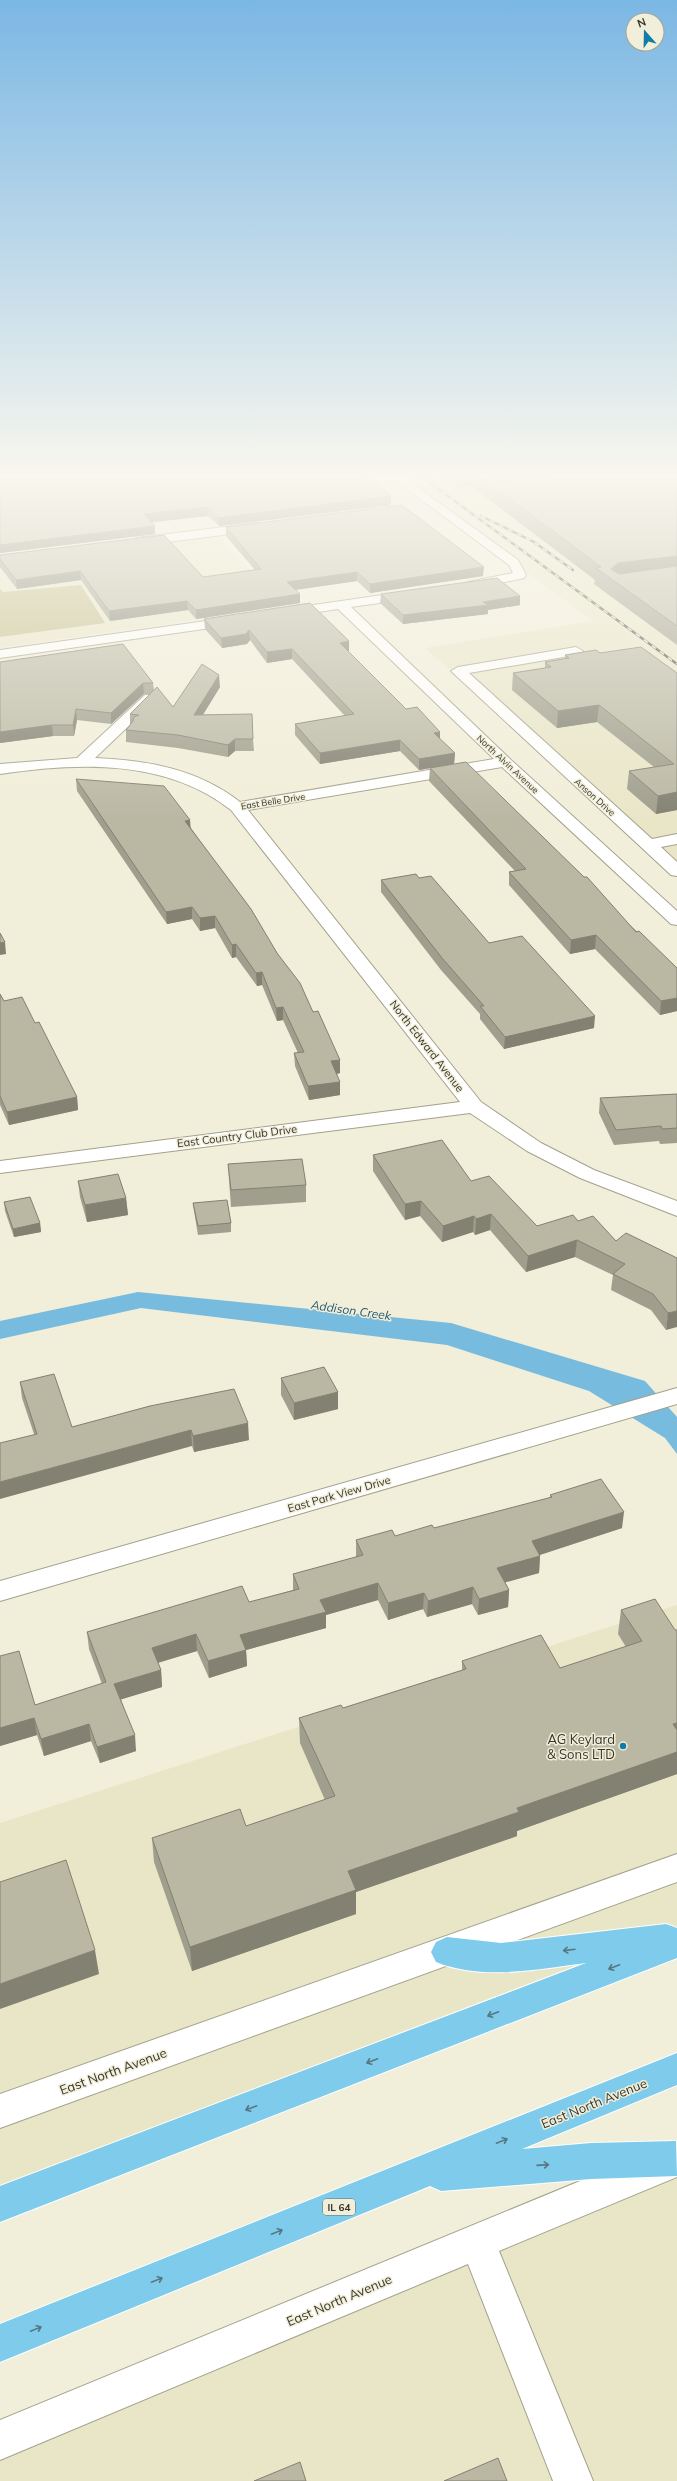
<svg xmlns="http://www.w3.org/2000/svg" width="677" height="2481" font-family="Mulish,sans-serif">
	<style>
		.built { fill: #e9e6c8 }
		.green { fill: #c2bc87 }
		.water { fill: #77bbde }
		.lines { fill: none; stroke-linecap: round; stroke-linejoin: round }
		.minor-casing { stroke: #a3a18c; stroke-width: 2 }
		.major-casing { stroke: #fff; stroke-width: 2 }
		.minor { fill: #fff; fill-rule: evenodd }
		.major { fill: #7fcbeb; fill-rule: evenodd }
		.rail-casing { stroke: #545248; stroke-width: 2.5 }
		.rail { stroke: #f1eed9; stroke-width: 1.5; stroke-dasharray: 5; stroke-linecap: butt }
		.wall { fill: #a09e8c }
		.shaded-wall { fill: #828172 }
		.building { fill: #bab8a3; stroke: #828172 }
		.oneway { stroke: #577882 }
		.poi-dot { fill: #117da6; stroke: #f1eed9; stroke-width: 1.5 }
		.labels { text-anchor: middle; dominant-baseline: central; stroke-width: 3; stroke-linejoin: round; paint-order: stroke }
		.far-street-label { font-size: 9px; fill: #36352c; stroke: #f1eed9 }
		.shield { fill: #f1eed9; stroke: #6e6c60; stroke-width: 1 }
		.shield-label { font-size: 10px; font-weight: bold; fill: #36352c }
		.street-label { font-size: 11px; fill: #36352c; stroke: #f1eed9 }
		.water-label { font-size: 12px; font-style: italic; fill: #255a73; stroke: #f1eed9 }
		.near-poi-label { font-size: 13px; fill: #36352c; stroke: #f1eed9; text-anchor: end }
		.near-street-label { font-size: 13px; fill: #36352c; stroke: #f1eed9 }
	</style>
	<rect width="100%" height="100%" fill="#f1eed9"/>
	<g class="built">
		<polygon points="392,474 677,474 677,872 514,723 425,648 593,621"/>
		<polygon points="216,535 286,607 0,648 0,563"/>
		<polygon points="677,1605 677,1943 0,2204 0,1823"/>
		<polygon points="677,2159 677,2481 0,2481 0,2441"/>
	</g>
	<polygon class="green" points="81,585 105,623 0,637 0,589 3,592"/>
	<polygon class="water" points="138,1292 451,1323 645,1381 677,1417 677,1454 665,1438 589,1391 447,1345 141,1308 0,1339 0,1321"/>
	<g class="lines">
		<defs>
			<g id="minor">
				<polygon points="387,474 399,474 518,560 526,575 524,578 472,589 468,588 466,585 468,582 513,573 509,565"/>
				<polygon points="257,523 263,527 261,530 136,546 130,542 136,538"/>
				<path d="M410,591L415,592L416,595L415,598L351,607L510,759L677,911V925L671,924L502,767L248,810L481,1102L541,1143L594,1170L677,1201V1216L580,1178L527,1151L470,1113L0,1173V1161L460,1102L231,810C166,759 79,762 0,774V764L77,758L145,695H155L157,698L155,701L95,758C147,760 198,769 240,802L494,759L338,609L286,617L279,613L286,609Z"/>
				<polygon points="234,617 239,618 241,621 239,624 0,658 0,650"/>
				<polygon points="576,647 583,651 581,654 469,673 652,839 677,834 677,844 661,847 677,862 677,876 671,875 642,848 451,671 458,667"/>
				<polygon points="677,1388 677,1404 0,1601 0,1581"/>
				<polygon points="677,1854 677,1882 0,2128 0,2094"/>
				<polygon points="677,2141 677,2177 499,2251 593,2481 553,2481 468,2264 0,2460 0,2420"/>
			</g>
			<g id="major">
				<path d="M666,1924L677,1928V1958L0,2222V2186L586,1963C537,1969 483,1981 436,1962L431,1952L436,1942L447,1937L501,1943Z"/>
				<polygon points="677,2053 677,2085 522,2149 591,2143 676,2141 677,2176 591,2179 441,2191 430,2186 0,2362 0,2324"/>
			</g>
		</defs>
		<use href="#minor" class="minor-casing"/>
		<use href="#major" class="major-casing"/>
		<use href="#minor" class="minor"/>
		<use href="#major" class="major"/>
		<defs>
			<g id="rail">
				<polyline points="418,474 677,664"/>
				<polyline points="481,516 534,542 573,570"/>
			</g>
		</defs>
		<use href="#rail" class="rail-casing"/>
		<use href="#rail" class="rail"/>
	</g>
	<g class="wall">
		<polygon points="0,474 362,474 391,505 219,526 208,516 151,522 155,534 0,553"/>
		<polygon points="440,474 677,474 677,645 594,584 595,580 471,486 458,488"/>
		<polygon points="226,527 483,576 370,593 357,581 295,590 300,603 196,619 188,610 110,621 81,580 17,589 0,567 0,559 203,577 255,570 226,536"/>
		<polygon points="381,594 520,605 488,610 488,614 403,624 380,603"/>
		<polygon points="204,619 349,652 406,709 440,732 440,739 455,753 454,764 677,968 677,1011 660,1015 595,949 570,954 509,885 509,872 515,871 429,781 430,768 419,770 400,751 320,764 295,735 295,724 345,716 292,659 267,663 250,640 247,644 222,648 205,629"/>
		<polygon points="600,653 677,673 677,810 656,814 627,789 629,771 654,767 597,722 557,728 512,690 513,673 545,668 545,662 565,659 565,655"/>
		<polygon points="0,662 153,683 154,690 173,707 220,687 203,715 253,739 254,751 235,751 228,757 178,748 126,742 126,730 130,725 130,714 151,694 144,694 111,724 77,720 74,736 53,736 0,743"/>
		<polygon points="76,779 191,828 277,953 313,1012 340,1060 340,1073 337,1074 340,1095 309,1100 295,1066 294,1053 298,1053 283,1020 277,1021 262,985 257,986 236,957 232,958 215,928 200,931 192,919 167,924 77,791"/>
		<polygon points="419,878 489,943 594,1028 504,1049 480,1019 480,1014 441,970 381,892 381,880"/>
		<polygon points="0,994 4,1001 35,1023 77,1097 78,1110 9,1125 0,1105"/>
		<polygon points="677,1094 677,1143 660,1144 659,1141 614,1145 599,1113 600,1098"/>
		<polygon points="373,1155 471,1181 537,1226 578,1221 616,1241 677,1258 666,1330 651,1310 611,1290 613,1275 575,1257 526,1272 490,1230 475,1235 473,1232 442,1242 420,1216 405,1220 373,1171"/>
		<polygon points="228,1164 306,1185 306,1202 231,1207 229,1180"/>
		<polygon points="78,1181 126,1198 128,1215 87,1222 80,1197"/>
		<polygon points="4,1202 40,1223 41,1232 14,1237 5,1211"/>
		<polygon points="193,1203 231,1223 231,1232 198,1235 194,1211"/>
		<polygon points="281,1378 338,1409 294,1420 281,1395"/>
		<polygon points="20,1382 72,1427 150,1406 249,1440 194,1452 192,1446 34,1434 22,1398"/>
		<polygon points="550,1495 622,1528 540,1555 539,1573 505,1582 509,1590 508,1607 478,1615 472,1604 427,1617 423,1609 388,1620 378,1600 326,1615 326,1628 246,1650 247,1666 209,1678 197,1651 158,1663 161,1670 162,1687 121,1699 136,1751 100,1763 91,1741 44,1756 37,1735 0,1746 0,1656 35,1705 102,1684 89,1649 87,1632 249,1602 293,1590 293,1574 356,1557 356,1540 395,1536 434,1528 550,1498"/>
		<polygon points="621,1610 675,1630 677,1630 677,1774 517,1831 517,1836 356,1892 356,1914 192,1971 154,1862 152,1838 246,1826 325,1800 300,1743 299,1718 343,1708 462,1670 462,1661 560,1668 626,1647 618,1634"/>
	</g>
	<g class="shaded-wall">
		<polygon points="459,474 472,474 471,486 458,488"/>
		<polygon points="496,474 611,474 496,489 488,478"/>
		<polygon points="391,496 391,505 219,526 218,518"/>
		<polygon points="208,507 208,516 145,523 144,514"/>
		<polygon points="155,526 155,534 0,553 0,545"/>
		<polygon points="677,556 677,572 617,580 611,569 618,563"/>
		<polygon points="484,567 483,576 370,593 370,584"/>
		<polygon points="80,571 81,580 17,589 16,580"/>
		<polygon points="357,572 357,581 287,591 287,582"/>
		<polygon points="300,594 300,603 196,619 196,610"/>
		<polygon points="520,596 520,605 488,610 488,614 403,624 403,615 483,602"/>
		<polygon points="187,601 188,610 110,621 109,611"/>
		<polygon points="249,630 250,640 247,644 222,648 221,638"/>
		<polygon points="349,641 349,652 340,643"/>
		<polygon points="292,649 292,659 267,663 267,652"/>
		<polygon points="219,675 220,687 195,727 194,715"/>
		<polygon points="143,683 144,694 111,724 111,713"/>
		<polygon points="599,705 597,722 557,728 558,711"/>
		<polygon points="76,709 77,720 74,736 73,725"/>
		<polygon points="52,725 53,736 0,743 0,732"/>
		<polygon points="440,732 440,743 434,733"/>
		<polygon points="235,739 235,751 228,757 228,745"/>
		<polygon points="400,740 400,751 320,764 320,753"/>
		<polygon points="455,753 454,764 419,770 419,759"/>
		<polygon points="677,792 677,810 656,814 658,796"/>
		<polygon points="190,820 191,832 185,821"/>
		<polygon points="192,907 192,919 167,924 166,912"/>
		<polygon points="215,916 215,928 200,931 200,918"/>
		<polygon points="596,935 595,949 570,954 571,940"/>
		<polygon points="5,942 6,954 0,955 0,943"/>
		<polygon points="236,944 236,957 232,958 232,945"/>
		<polygon points="262,972 262,985 257,986 256,973"/>
		<polygon points="677,998 677,1011 660,1015 661,1001"/>
		<polygon points="283,1007 283,1020 277,1021 276,1008"/>
		<polygon points="595,1016 594,1028 504,1049 505,1037"/>
		<polygon points="340,1060 340,1073 331,1075 331,1061"/>
		<polygon points="340,1082 340,1095 309,1100 308,1086"/>
		<polygon points="77,1097 78,1110 9,1125 7,1112"/>
		<polygon points="126,1198 128,1215 87,1222 85,1205"/>
		<polygon points="421,1201 420,1216 405,1220 405,1204"/>
		<polygon points="491,1214 490,1230 475,1235 476,1219"/>
		<polygon points="474,1216 473,1232 442,1242 443,1226"/>
		<polygon points="40,1223 41,1232 14,1237 13,1229"/>
		<polygon points="577,1240 575,1257 526,1272 528,1256"/>
		<polygon points="677,1311 677,1327 666,1330 668,1313"/>
		<polygon points="338,1392 338,1409 294,1420 294,1403"/>
		<polygon points="248,1423 249,1440 194,1452 193,1436"/>
		<polygon points="191,1430 192,1446 0,1499 0,1482"/>
		<polygon points="624,1512 622,1528 530,1558 532,1541"/>
		<polygon points="540,1556 539,1573 496,1585 497,1568"/>
		<polygon points="378,1583 378,1600 326,1615 326,1628 246,1650 247,1666 209,1678 208,1661 240,1635 320,1600"/>
		<polygon points="473,1587 472,1604 427,1617 428,1601"/>
		<polygon points="509,1590 508,1607 478,1615 479,1599"/>
		<polygon points="424,1593 423,1609 388,1620 388,1603"/>
		<polygon points="196,1634 197,1651 153,1664 152,1648"/>
		<polygon points="161,1670 162,1687 116,1701 114,1684"/>
		<polygon points="34,1718 37,1735 0,1746 0,1728"/>
		<polygon points="677,1723 677,1746 673,1724"/>
		<polygon points="89,1724 91,1741 44,1756 41,1739"/>
		<polygon points="135,1735 136,1751 100,1763 97,1747"/>
		<polygon points="677,1752 677,1774 517,1831 517,1836 356,1892 356,1914 192,1971 190,1947 348,1871 517,1808"/>
		<polygon points="95,1950 99,1974 0,2009 0,1984"/>
	</g>
	<g class="building">
		<polygon points="9,474 362,474 391,496 218,518 208,507 144,514 155,526 0,545 0,475"/>
		<polygon points="476,474 497,474 488,478 496,483 565,474 677,474 677,556 618,563 611,569 619,574 677,566 677,626 596,568 601,567"/>
		<polygon points="402,505 484,567 370,584 357,572 287,582 300,594 196,610 187,601 109,611 80,571 16,580 0,559 0,555 164,535 203,577 261,569 226,527"/>
		<polygon points="497,578 520,596 483,602 488,605 403,615 381,594"/>
		<polygon points="310,603 349,641 340,643 406,709 417,707 440,732 434,733 455,753 419,759 400,740 320,753 295,724 354,714 292,649 267,652 249,630 246,634 221,638 204,619"/>
		<polygon points="123,644 153,683 143,683 111,713 76,709 73,725 52,725 0,732 0,662"/>
		<polygon points="641,647 677,673 677,792 658,796 629,771 674,764 599,705 558,711 513,673 551,667 545,662 569,658 565,655 596,650 600,653"/>
		<polygon points="202,664 219,675 194,715 252,714 253,739 235,739 228,745 178,735 126,730 133,721 134,717 139,715 130,714 157,687 173,707"/>
		<polygon points="466,762 584,877 587,877 636,932 639,931 677,968 677,998 661,1001 596,935 571,940 509,872 526,869 430,768"/>
		<polygon points="76,779 164,786 190,820 185,821 251,909 277,953 300,983 313,1012 318,1011 340,1060 331,1061 340,1082 308,1086 294,1053 304,1052 283,1007 276,1008 262,972 256,973 236,944 232,945 215,916 200,918 192,907 166,912"/>
		<polygon points="416,874 419,878 431,876 489,943 522,936 595,1016 505,1037 480,1006 484,1006 442,958 381,880"/>
		<polygon points="0,933 5,942 0,943"/>
		<polygon points="0,994 4,1001 22,997 35,1023 39,1022 77,1097 7,1112 0,1096"/>
		<polygon points="677,1094 677,1128 662,1129 661,1126 616,1130 600,1098"/>
		<polygon points="442,1140 471,1181 489,1176 537,1226 573,1215 578,1221 593,1216 616,1241 626,1233 677,1258 677,1311 668,1313 653,1294 613,1274 625,1264 577,1240 528,1256 491,1214 476,1219 474,1216 443,1226 421,1201 405,1204 373,1155"/>
		<polygon points="302,1159 306,1185 231,1190 228,1164"/>
		<polygon points="118,1174 126,1198 85,1205 78,1181"/>
		<polygon points="30,1197 40,1223 13,1229 4,1202"/>
		<polygon points="227,1200 231,1223 198,1226 193,1203"/>
		<polygon points="324,1367 338,1392 294,1403 281,1378"/>
		<polygon points="54,1374 72,1427 150,1406 234,1389 248,1423 193,1436 191,1430 0,1482 0,1443 37,1434 20,1382"/>
		<polygon points="601,1479 624,1512 532,1541 540,1556 497,1568 509,1590 479,1599 473,1587 428,1601 424,1593 388,1603 378,1583 320,1600 326,1612 240,1635 246,1650 208,1661 196,1634 152,1648 161,1670 114,1684 135,1735 97,1747 89,1724 41,1739 34,1718 0,1728 0,1656 19,1651 35,1705 106,1682 87,1632 242,1586 249,1602 299,1589 293,1574 363,1555 356,1540 392,1530 395,1536 432,1525 434,1528 552,1497 550,1495"/>
		<polygon points="655,1599 675,1630 677,1630 677,1723 673,1724 677,1730 677,1752 517,1808 519,1812 348,1871 356,1890 190,1947 152,1838 240,1809 246,1826 335,1796 299,1718 341,1705 343,1708 466,1669 462,1661 541,1635 560,1668 642,1641 621,1610"/>
		<polygon points="66,1860 95,1950 0,1984 0,1882"/>
		<polygon points="498,2458 507,2481 444,2481"/>
		<polygon points="300,2462 306,2481 254,2481"/>
	</g>
	<defs><path id="oneway-shaft" d="M-6 0H5M1.5-3L5.5 0L1.5 3" fill="none" stroke-width="1.6" stroke-linecap="round" stroke-linejoin="round"/></defs>
	<g class="oneway">
		<use href="#oneway-shaft" transform="translate(569 1950) rotate(173)"/>
		<use href="#oneway-shaft" transform="translate(614 1967) rotate(159)"/>
		<use href="#oneway-shaft" transform="translate(493 2014) rotate(159)"/>
		<use href="#oneway-shaft" transform="translate(372 2061) rotate(159)"/>
		<use href="#oneway-shaft" transform="translate(251 2108) rotate(159)"/>
		<use href="#oneway-shaft" transform="translate(502 2141) rotate(-22)"/>
		<use href="#oneway-shaft" transform="translate(543 2165) rotate(-4)"/>
		<use href="#oneway-shaft" transform="translate(277 2232) rotate(-22)"/>
		<use href="#oneway-shaft" transform="translate(157 2280) rotate(-22)"/>
		<use href="#oneway-shaft" transform="translate(36 2329) rotate(-22)"/>
	</g>
	<linearGradient id="sky" x2="0" y2="1"><stop stop-color="#7bb7e4"/><stop offset="0.58" stop-color="#f9f7ee"/><stop offset="1" stop-color="#f9f7ee" stop-opacity="0"/></linearGradient>
	<rect width="677" height="821" fill="url(#sky)"/>
	<circle class="poi-dot" cx="623" cy="1746" r="4"/>
	<g class="labels">
		<g class="far-street-label">
			<text transform="translate(508 764) rotate(43)">North Alvin Avenue</text>
			<text transform="translate(595 797) rotate(42)">Anson Drive</text>
			<text transform="translate(273 801) rotate(-9)">East Belle Drive</text>
		</g>
		<rect class="shield" x="323" y="2199" width="32" height="16" rx="3"/>
		<g class="shield-label">
			<text x="339" y="2207">IL 64</text>
		</g>
		<g class="street-label">
			<text transform="translate(427 1046) rotate(52)">North Edward Avenue</text>
			<text transform="translate(237 1136) rotate(-7)">East Country Club Drive</text>
			<text transform="translate(339 1494) rotate(-16)">East Park View Drive</text>
		</g>
		<g class="water-label">
			<text transform="translate(351 1310) rotate(8)">Addison Creek</text>
		</g>
		<g class="near-poi-label">
			<text x="615" y="1739">AG Keylard<tspan x="615" dy="15">&amp; Sons LTD</tspan></text>
		</g>
		<g class="near-street-label">
			<text transform="translate(113 2071) rotate(-20)">East North Avenue</text>
			<text transform="translate(594 2103) rotate(-22)">East North Avenue</text>
			<text transform="translate(339 2300) rotate(-23)">East North Avenue</text>
		</g>
	</g>
	<g transform="translate(645 32) rotate(340)"><circle r="19" fill="#f1eed9" stroke="#a6a494"/>
	<path d="M0-3L7 15L0 10L-7 15Z" fill="#117da6"/>
	<text y="-6" font-size="11" font-weight="bold" text-anchor="middle" fill="#36352c">N</text>
	</g>
</svg>
